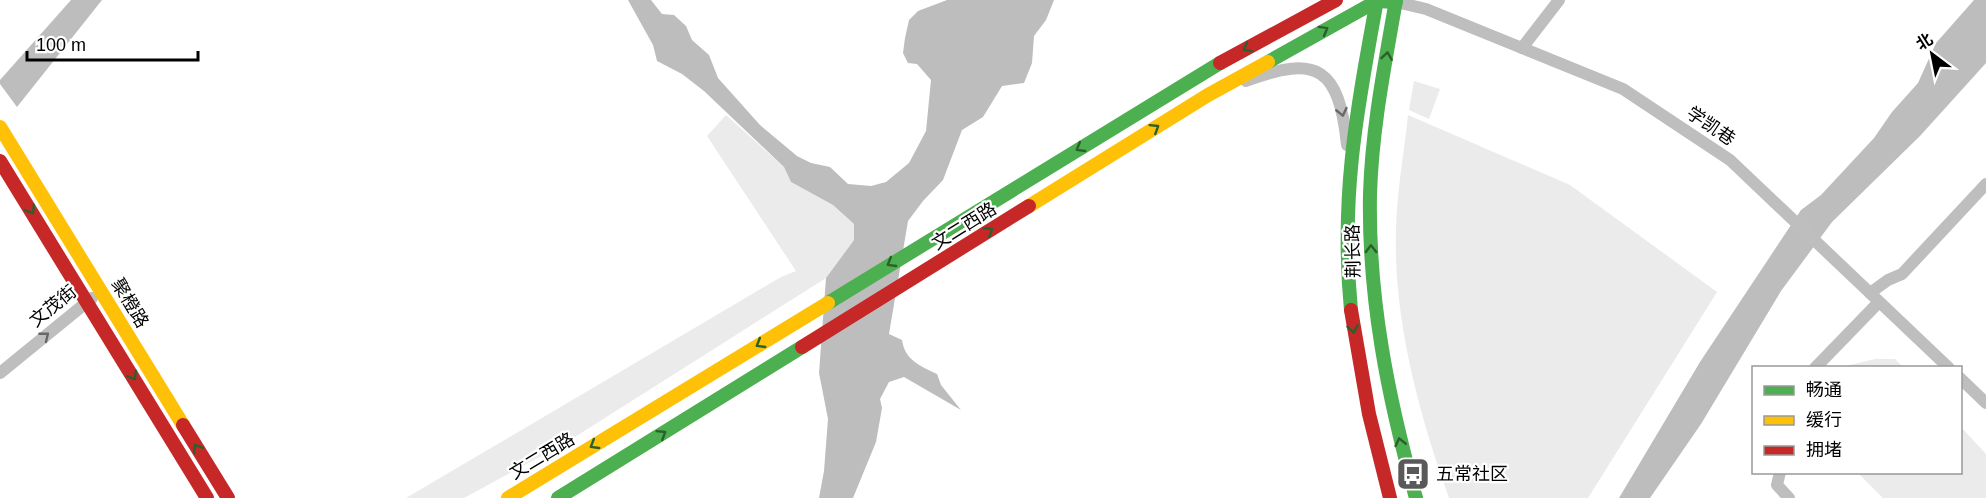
<svg xmlns="http://www.w3.org/2000/svg" width="1986" height="498" font-family="Helvetica,'Noto Sans SC',sans-serif">
	<style>
		.green { fill: #ebebeb }
		.water { fill: #bdbdbd }
		.lines { fill: none; stroke-linecap: round; stroke-linejoin: round }
		.street { stroke: #bebebe; stroke-width: 12 }
		.fast { stroke: #4caf50; stroke-width: 14 }
		.slow { stroke: #ffc107; stroke-width: 14 }
		.jam { stroke: #c62828; stroke-width: 14 }
		.oneway { stroke: #2a602c }
		.oneway2 { stroke: #686868 }
		.labels { text-anchor: middle; dominant-baseline: central; stroke-width: 4.5; stroke-linejoin: round; paint-order: stroke }
		.street-label { font-size: 18px; fill: #000; stroke: #fff }
		.poi-label { font-size: 18px; fill: #000; stroke: #fff; text-anchor: start }
	</style>
	<rect width="100%" height="100%" fill="#fff"/>
	<g class="green">
		<polygon points="1414,81 1440,89 1429,119 1409,110"/>
		<polygon points="726,115 784,167 791,182 833,205 854,224 854,240 826,278 567,442 464,498 406,498 781,277 796,271 707,136"/>
		<path d="M1408,115L1570,185L1717,292L1588,498H1449C1419,414 1393,319 1396,229C1397,191 1404,153 1408,115Z"/>
		<polygon points="1875,359 1895,359 1903,367 1842,367"/>
		<polygon points="1961,427 1986,454 1986,498 1883,498 1858,473 1960,472"/>
	</g>
	<g class="water">
		<polygon points="71,0 102,0 17,107 0,84 0,80"/>
		<path d="M628,0H651L662,14L674,15L686,26L692,40L709,55L718,78L760,125L797,156L811,163L830,167L848,184L871,186L886,182L909,163L926,131L931,80L917,64L908,63L903,53L905,38L909,20L918,11L947,0H1054L1046,20L1034,36L1032,63L1024,83L1002,86L983,117L962,130L943,180L923,201L908,221L889,334L902,340C905,360 920,366 937,374L941,385L961,410L904,377L889,382L880,399L882,408L876,442L853,498H819L824,471L828,419L819,373L826,278L854,240V224L833,205L791,182L784,167L704,91L682,74L657,61L653,45Z"/>
		<polygon points="1974,0 1986,0 1986,63 1920,136 1832,222 1781,291 1701,424 1650,498 1619,498 1700,362 1801,210 1821,195 1874,138 1892,112 1918,83 1936,43"/>
	</g>
	<g class="lines">
		<g class="street">
			<polyline points="1396,2 1426,9 1623,89 1730,160 1949,368"/>
			<polyline points="1522,48 1559,0"/>
			<path d="M1246,81C1318,54 1339,68 1347,145"/>
			<polyline points="1870,293 1888,280 1902,274 1986,184"/>
			<polyline points="1815,368 1879,302"/>
			<polyline points="0,373 92,298"/>
			<polyline points="1960,378 1986,403"/>
			<polyline points="1780,472 1777,485 1789,498"/>
		</g>
		<g class="fast">
			<path d="M1396,0C1385,64 1372,128 1370,194C1368,298 1388,398 1416,498"/>
			<polyline points="1268,62 1377,1 1396,2"/>
			<polyline points="828,303 1220,63"/>
			<path d="M1351,310C1340,197 1357,109 1377,0"/>
			<polyline points="558,498 802,347"/>
		</g>
		<g class="slow">
			<polyline points="0,127 183,425"/>
			<polyline points="1029,206 1208,95 1268,62"/>
			<polyline points="508,498 828,303"/>
		</g>
		<g class="jam">
			<polyline points="1220,63 1336,0"/>
			<polyline points="0,161 207,498"/>
			<polyline points="1351,310 1369,414 1390,498"/>
			<polyline points="802,347 1029,206"/>
			<polyline points="183,425 228,498"/>
		</g>
	</g>
	<defs><path id="oneway-chevron" d="M-2-3.5L2.5 0L-2 3.5" fill="none" stroke-width="1.6" stroke-linecap="round" stroke-linejoin="round" transform="scale(1.5)"/></defs>
	<g class="oneway">
		<use href="#oneway-chevron" transform="translate(1324 30) rotate(-29)"/>
		<use href="#oneway-chevron" transform="translate(1247 48) rotate(152)"/>
		<use href="#oneway-chevron" transform="translate(1387 56) rotate(-81)"/>
		<use href="#oneway-chevron" transform="translate(1155 128) rotate(-32)"/>
		<use href="#oneway-chevron" transform="translate(1080 148) rotate(149)"/>
		<use href="#oneway-chevron" transform="translate(31 210) rotate(58)"/>
		<use href="#oneway-chevron" transform="translate(989 231) rotate(-32)"/>
		<use href="#oneway-chevron" transform="translate(1371 249) rotate(-91)"/>
		<use href="#oneway-chevron" transform="translate(891 263) rotate(149)"/>
		<use href="#oneway-chevron" transform="translate(1353 329) rotate(82)"/>
		<use href="#oneway-chevron" transform="translate(760 344) rotate(149)"/>
		<use href="#oneway-chevron" transform="translate(133 376) rotate(59)"/>
		<use href="#oneway-chevron" transform="translate(662 434) rotate(-32)"/>
		<use href="#oneway-chevron" transform="translate(1400 442) rotate(-103)"/>
		<use href="#oneway-chevron" transform="translate(594 445) rotate(149)"/>
		<use href="#oneway-chevron" transform="translate(197 448) rotate(-121)"/>
	</g>
	<g class="oneway2">
		<use href="#oneway-chevron" transform="translate(1342 112) rotate(77)"/>
		<use href="#oneway-chevron" transform="translate(45 336) rotate(-39)"/>
	</g>
	<defs>
		<symbol id="bus-square" viewBox="-11 -11 22 22"><rect x="-9" y="-9" width="18" height="18" rx="4" fill="#595959" stroke="#fff"/><path d="M-5-6H5V4H4V6H2V4H-2V6H-4V4H-5ZM-3.5-4V0h7V-4ZM-3.5 1.2v1.5H-2V1.2ZM2 1.2v1.5H3.5V1.2Z" fill="#fff"/></symbol>
	</defs>
	<g fill-rule="evenodd">
		<use href="#bus-square" x="1394" y="455" width="38" height="38"/>
	</g>
	<g class="labels">
		<g class="street-label">
			<text transform="translate(1711 126) rotate(34)">学凯巷</text>
			<text transform="translate(964 226) rotate(-32)">文二西路</text>
			<text transform="translate(1353 251) rotate(-91)">荆长路</text>
			<text transform="translate(130 303) rotate(59)">聚橙路</text>
			<text transform="translate(53 306) rotate(-39)">文茂街</text>
			<text transform="translate(542 456) rotate(-31)">文二西路</text>
		</g>
		<g class="poi-label">
			<text x="1436" y="474">五常社区</text>
		</g>
	</g>
	<rect x="1752" y="366" width="210" height="108" fill="#ffffff" stroke="#999999" stroke-width="1.5"/>
	<rect x="1764" y="386" width="30" height="9" fill="#4caf50" stroke="#999999" stroke-width="1.5"/>
	<text x="1806" y="396" font-size="18" fill="#000000">畅通</text>
	<rect x="1764" y="416" width="30" height="9" fill="#ffc107" stroke="#999999" stroke-width="1.5"/>
	<text x="1806" y="426" font-size="18" fill="#000000">缓行</text>
	<rect x="1764" y="446" width="30" height="9" fill="#c62828" stroke="#999999" stroke-width="1.5"/>
	<text x="1806" y="456" font-size="18" fill="#000000">拥堵</text>
	<g transform="translate(1932 54) rotate(328)" stroke="#ffffff" stroke-width="4.5" paint-order="stroke">
	<path d="M0-4.5L10 22L0 15L-10 22Z" fill="#000000"/>
	<text y="-9" font-size="16" font-weight="bold" text-anchor="middle" fill="#000000">北</text>
	</g>
	<path d="M27 51v9h171v-9" fill="none" stroke="#000000" stroke-width="3"/>
	<text x="36" y="51" font-size="18" fill="#000000" stroke="#ffffff" stroke-width="4.5" paint-order="stroke">100 m</text>
</svg>
